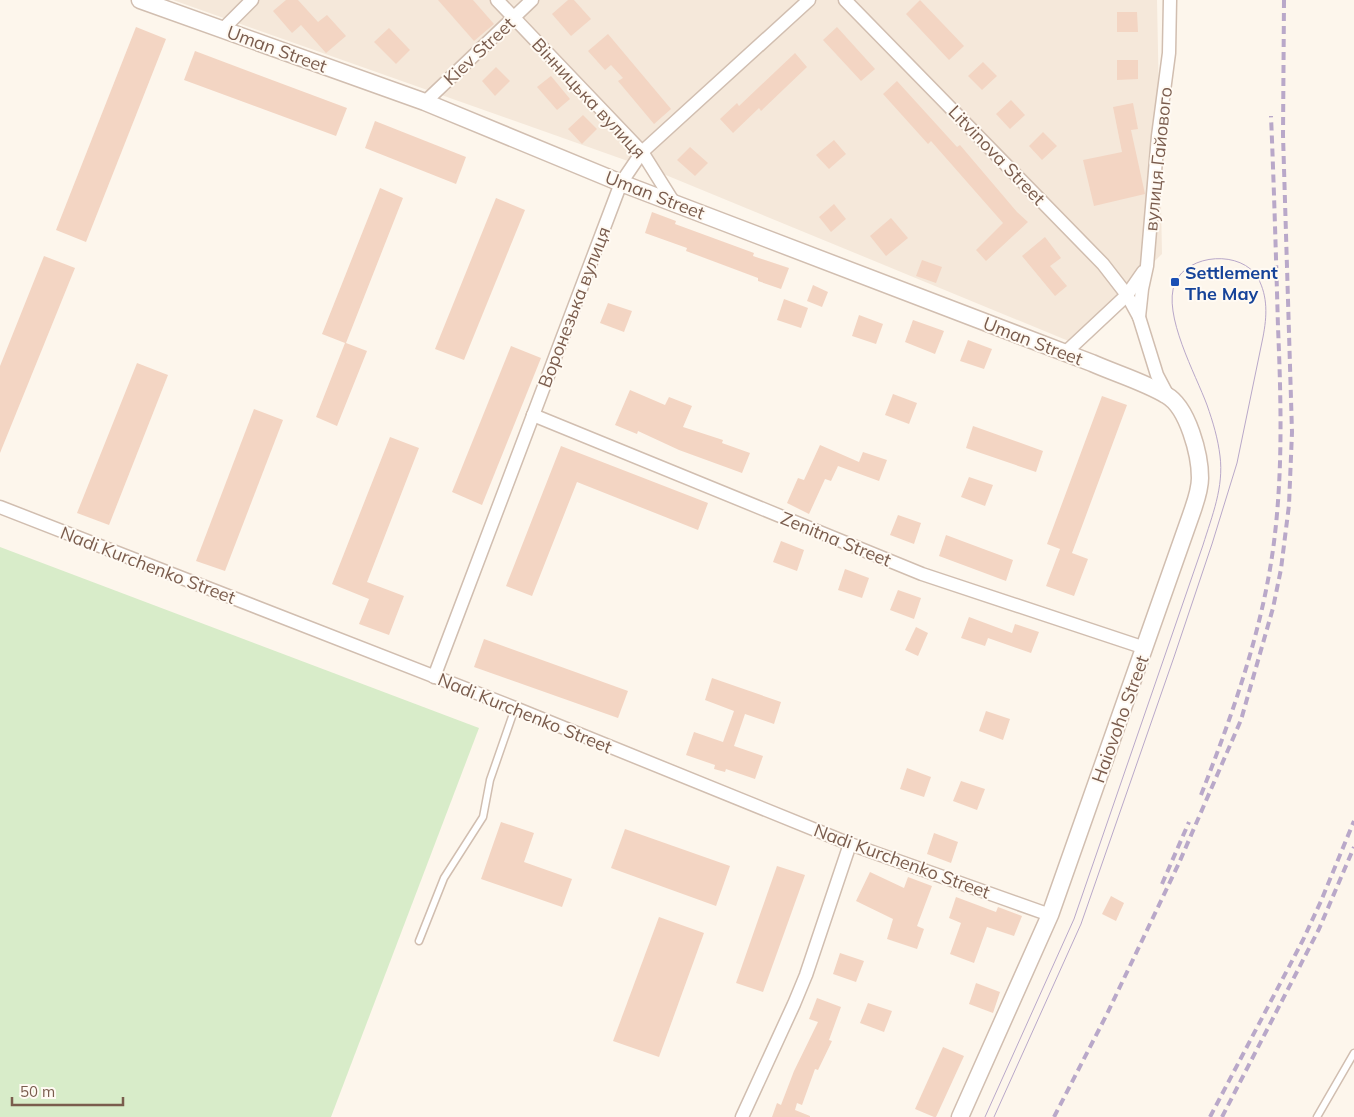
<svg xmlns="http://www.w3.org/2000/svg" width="1354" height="1117" font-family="Mulish,sans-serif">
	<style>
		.residential { fill: #f5e8da }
		.green { fill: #d8ecc9 }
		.building { fill: #f3d5c3 }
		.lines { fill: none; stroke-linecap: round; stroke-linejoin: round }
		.service-casing { stroke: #d1beb0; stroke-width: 9 }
		.minor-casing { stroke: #d1beb0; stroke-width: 15 }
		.tertiary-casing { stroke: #d1beb0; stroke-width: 19 }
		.service { stroke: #fff; stroke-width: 6 }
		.minor { stroke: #fff; stroke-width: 12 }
		.tertiary { stroke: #fff; stroke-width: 16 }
		.tram { stroke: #b9a8c9; stroke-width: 1 }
		.rail { stroke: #b9a8c9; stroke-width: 4; stroke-dasharray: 8 5; stroke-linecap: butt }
		.transit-dot { fill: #1a4fb4; stroke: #fffaf3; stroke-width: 2 }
		.labels { text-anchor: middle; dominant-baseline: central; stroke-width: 4; stroke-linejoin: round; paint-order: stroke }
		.street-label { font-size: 18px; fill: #7a5c4d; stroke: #fffaf3 }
		.transit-label { font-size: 18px; font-weight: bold; fill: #164399; stroke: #fffaf3; text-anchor: start }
	</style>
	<rect width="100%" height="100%" fill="#fdf6ec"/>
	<polygon class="residential" points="173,0 1157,0 1162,254 1071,342 656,171"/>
	<polygon class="green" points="0,547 479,728 331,1117 0,1117"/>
	<g class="building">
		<polygon points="286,0 298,0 318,22 327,15 346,36 326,53 301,25 292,33 273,11"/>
		<polygon points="438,0 473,0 494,24 474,41"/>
		<polygon points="568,0 574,0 591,19 571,36 552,14"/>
		<polygon points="920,0 964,46 949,60 906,14"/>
		<polygon points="1117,12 1137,12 1138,32 1117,32"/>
		<polygon points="136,27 166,39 86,242 56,230"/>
		<polygon points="837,27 875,69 861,81 823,40"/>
		<polygon points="389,28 410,50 396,64 374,42"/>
		<polygon points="608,34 671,109 654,124 618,81 623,78 611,65 605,70 588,51"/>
		<polygon points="195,51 347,108 336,136 184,80"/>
		<polygon points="795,53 807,67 761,111 759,108 733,133 720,119 737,103 739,106"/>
		<polygon points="1117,60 1138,60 1138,79 1117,80"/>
		<polygon points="983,62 997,76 982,90 968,76"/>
		<polygon points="496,67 510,81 495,96 482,81"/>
		<polygon points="551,76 570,99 557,110 537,87"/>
		<polygon points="897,81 957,147 960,145 1017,212 1028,222 986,261 976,250 1003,223 931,141 928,144 883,94"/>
		<polygon points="1011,100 1025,115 1010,129 996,114"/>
		<polygon points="1133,103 1138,129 1131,130 1145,194 1094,206 1083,160 1122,152 1113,107"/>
		<polygon points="583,115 597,129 582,144 568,129"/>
		<polygon points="375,121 466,157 456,184 365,148"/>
		<polygon points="1043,132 1057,146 1042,160 1029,146"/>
		<polygon points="834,140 846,154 829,169 816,155"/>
		<polygon points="690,147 708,163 695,176 677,160"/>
		<polygon points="380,188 403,198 346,343 367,351 337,426 316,417 345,343 322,334"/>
		<polygon points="496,198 525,210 464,360 435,349"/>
		<polygon points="834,204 846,219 831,232 819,217"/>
		<polygon points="652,212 676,221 675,224 754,253 753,256 789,268 781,289 758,281 758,278 686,251 687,248 645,233"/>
		<polygon points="891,218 908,238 886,256 870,236"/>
		<polygon points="1045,237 1061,258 1050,266 1067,286 1055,296 1022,256"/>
		<polygon points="44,256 75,268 0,453 0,366"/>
		<polygon points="922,260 942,267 936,283 916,276"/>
		<polygon points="813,285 828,292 822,307 807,301"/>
		<polygon points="784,299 808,308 801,328 777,320"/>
		<polygon points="608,303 632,311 624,332 600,323"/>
		<polygon points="859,315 883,324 876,344 852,336"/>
		<polygon points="913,320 944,331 935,354 905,342"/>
		<polygon points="968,340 992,349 984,369 960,361"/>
		<polygon points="511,346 541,358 482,505 452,492"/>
		<polygon points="137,363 168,375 109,525 77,513"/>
		<polygon points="630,390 665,405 669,397 692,406 683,427 723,440 722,443 750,453 742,473 679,450 638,431 637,434 615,425"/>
		<polygon points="893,394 917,403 909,424 885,415"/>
		<polygon points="1102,396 1127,405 1072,553 1088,559 1074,596 1046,586 1060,549 1047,544"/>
		<polygon points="254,409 283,420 225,571 196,561"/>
		<polygon points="973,426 1043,451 1036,472 966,448"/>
		<polygon points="390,437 419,448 367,582 404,596 389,635 359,624 369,599 332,584"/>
		<polygon points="820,445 859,462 863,452 887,460 879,481 838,466 831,481 825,479 809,514 787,503 798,478 804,480"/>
		<polygon points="561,446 708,503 698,530 577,482 532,596 506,586"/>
		<polygon points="969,477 993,485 985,506 961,497"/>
		<polygon points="898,515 921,523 914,544 890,535"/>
		<polygon points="946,535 1013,560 1006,581 939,556"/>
		<polygon points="781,541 804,550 797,571 773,562"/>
		<polygon points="845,569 869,578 862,598 838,590"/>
		<polygon points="898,590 921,598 914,619 890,610"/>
		<polygon points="969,617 1012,633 1015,624 1039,632 1031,653 988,638 985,646 961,638"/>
		<polygon points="916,627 928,633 918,656 905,650"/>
		<polygon points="484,639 628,691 618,718 474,667"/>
		<polygon points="712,678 781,702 774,724 745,714 734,746 763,756 755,779 726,769 725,772 714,769 715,765 686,755 694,732 723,742 734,711 705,700"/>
		<polygon points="986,711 1010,719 1003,740 979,731"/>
		<polygon points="907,768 931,777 924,797 900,789"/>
		<polygon points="961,781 985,789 977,810 953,801"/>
		<polygon points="501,822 534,833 524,862 572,879 562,907 481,879"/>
		<polygon points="625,829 730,866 716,906 611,868"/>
		<polygon points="934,833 958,842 951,863 927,854"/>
		<polygon points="777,866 805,875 763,992 736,983"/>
		<polygon points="870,872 904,888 908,877 932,886 917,926 924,929 917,949 887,939 893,919 856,901"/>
		<polygon points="1111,896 1124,903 1116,921 1102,914"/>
		<polygon points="956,897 996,912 998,907 1022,916 1014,936 987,927 974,963 950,954 961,923 949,918"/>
		<polygon points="659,917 704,933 659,1057 613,1041"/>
		<polygon points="840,953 864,961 856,982 833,974"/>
		<polygon points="976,983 1000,992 993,1013 969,1004"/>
		<polygon points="817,998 841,1007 829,1040 832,1041 818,1070 815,1069 802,1105 797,1103 795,1110 810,1116 810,1117 772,1117 777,1103 781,1105 794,1071 818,1022 809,1019"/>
		<polygon points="868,1003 892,1011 884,1032 860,1023"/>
		<polygon points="943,1047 964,1056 936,1117 934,1117 915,1109"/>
	</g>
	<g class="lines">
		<defs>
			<g id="service">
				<polyline points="419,941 444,878 483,817 490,780 515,708"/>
				<polyline points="1317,1117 1354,1053"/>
			</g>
			<g id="minor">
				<polyline points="497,0 642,152 674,203"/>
				<polyline points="845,0 1103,264 1127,295 1139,317"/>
				<polyline points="223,29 252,0"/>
				<polyline points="425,102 532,0"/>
				<polyline points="1065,353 1127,295 1143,272"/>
				<polyline points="1168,396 1157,375 1139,317 1142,289 1147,266 1158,136 1169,53 1170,0"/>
				<polyline points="533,415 922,574 1145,648"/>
				<polyline points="0,507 515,708 850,844 1050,915"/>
				<polyline points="434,677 621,183 642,152 809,0"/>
				<polyline points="742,1117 794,1004 806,975 850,844"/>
			</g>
			<path id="tertiary" d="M140,0L425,102L621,183L1092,363C1117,374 1144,382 1166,395C1188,407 1200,455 1200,478C1200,491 1195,503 1191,515L1050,915L960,1117"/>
		</defs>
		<use href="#service" class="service-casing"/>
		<use href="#minor" class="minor-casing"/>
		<use href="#tertiary" class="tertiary-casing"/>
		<use href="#service" class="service"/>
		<use href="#minor" class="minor"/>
		<use href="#tertiary" class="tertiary"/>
		<path class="tram" d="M985,1117L1074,919L1203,545C1212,516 1224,487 1220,456C1218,439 1213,422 1207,405C1196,375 1162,314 1175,283C1188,253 1242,250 1258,278C1268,297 1267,316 1263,337L1237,463L1212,544L1174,657L1081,924L994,1117"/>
		<g class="rail">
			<path d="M1201,795C1233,713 1263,629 1274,542C1283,471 1281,398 1278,327C1276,257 1274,187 1271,116"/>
			<polyline points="1162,884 1189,822"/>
			<polyline points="1054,1117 1107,1014 1179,863 1241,720 1273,608 1281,569 1289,505 1292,432 1283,135 1284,0"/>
			<polyline points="1210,1117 1303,940 1321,901 1354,821"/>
			<polyline points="1222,1117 1319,929 1354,847"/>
		</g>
	</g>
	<rect class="transit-dot" x="1170" y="277" width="10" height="10" rx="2.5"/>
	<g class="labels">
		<g class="street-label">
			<text transform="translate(277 49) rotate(20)">Uman Street</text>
			<text transform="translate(479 51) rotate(-43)">Kiev Street</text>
			<text transform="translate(589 98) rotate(47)">Вінницька вулиця</text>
			<text transform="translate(997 155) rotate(46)">Litvinova Street</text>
			<text transform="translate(1158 159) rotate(-84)">вулиця Гайового</text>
			<text transform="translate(655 195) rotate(21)">Uman Street</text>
			<text transform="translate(574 307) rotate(-69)">Воронезька вулиця</text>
			<text transform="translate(1033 341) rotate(21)">Uman Street</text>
			<text transform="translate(836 539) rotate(22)">Zenitna Street</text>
			<text transform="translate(148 565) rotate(21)">Nadi Kurchenko Street</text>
			<text transform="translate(525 713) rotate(22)">Nadi Kurchenko Street</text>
			<text transform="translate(1120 719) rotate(-70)">Haiovoho Street</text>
			<text transform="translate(902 861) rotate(20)">Nadi Kurchenko Street</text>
		</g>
		<g class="transit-label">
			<text x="1185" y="272">Settlement<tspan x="1185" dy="21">The May</tspan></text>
		</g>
	</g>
	<path d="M12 1097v8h111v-8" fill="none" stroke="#7a5c4d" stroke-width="2.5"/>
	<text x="20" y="1097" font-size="15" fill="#7a5c4d" stroke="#fffaf3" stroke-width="4" paint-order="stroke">50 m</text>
</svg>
